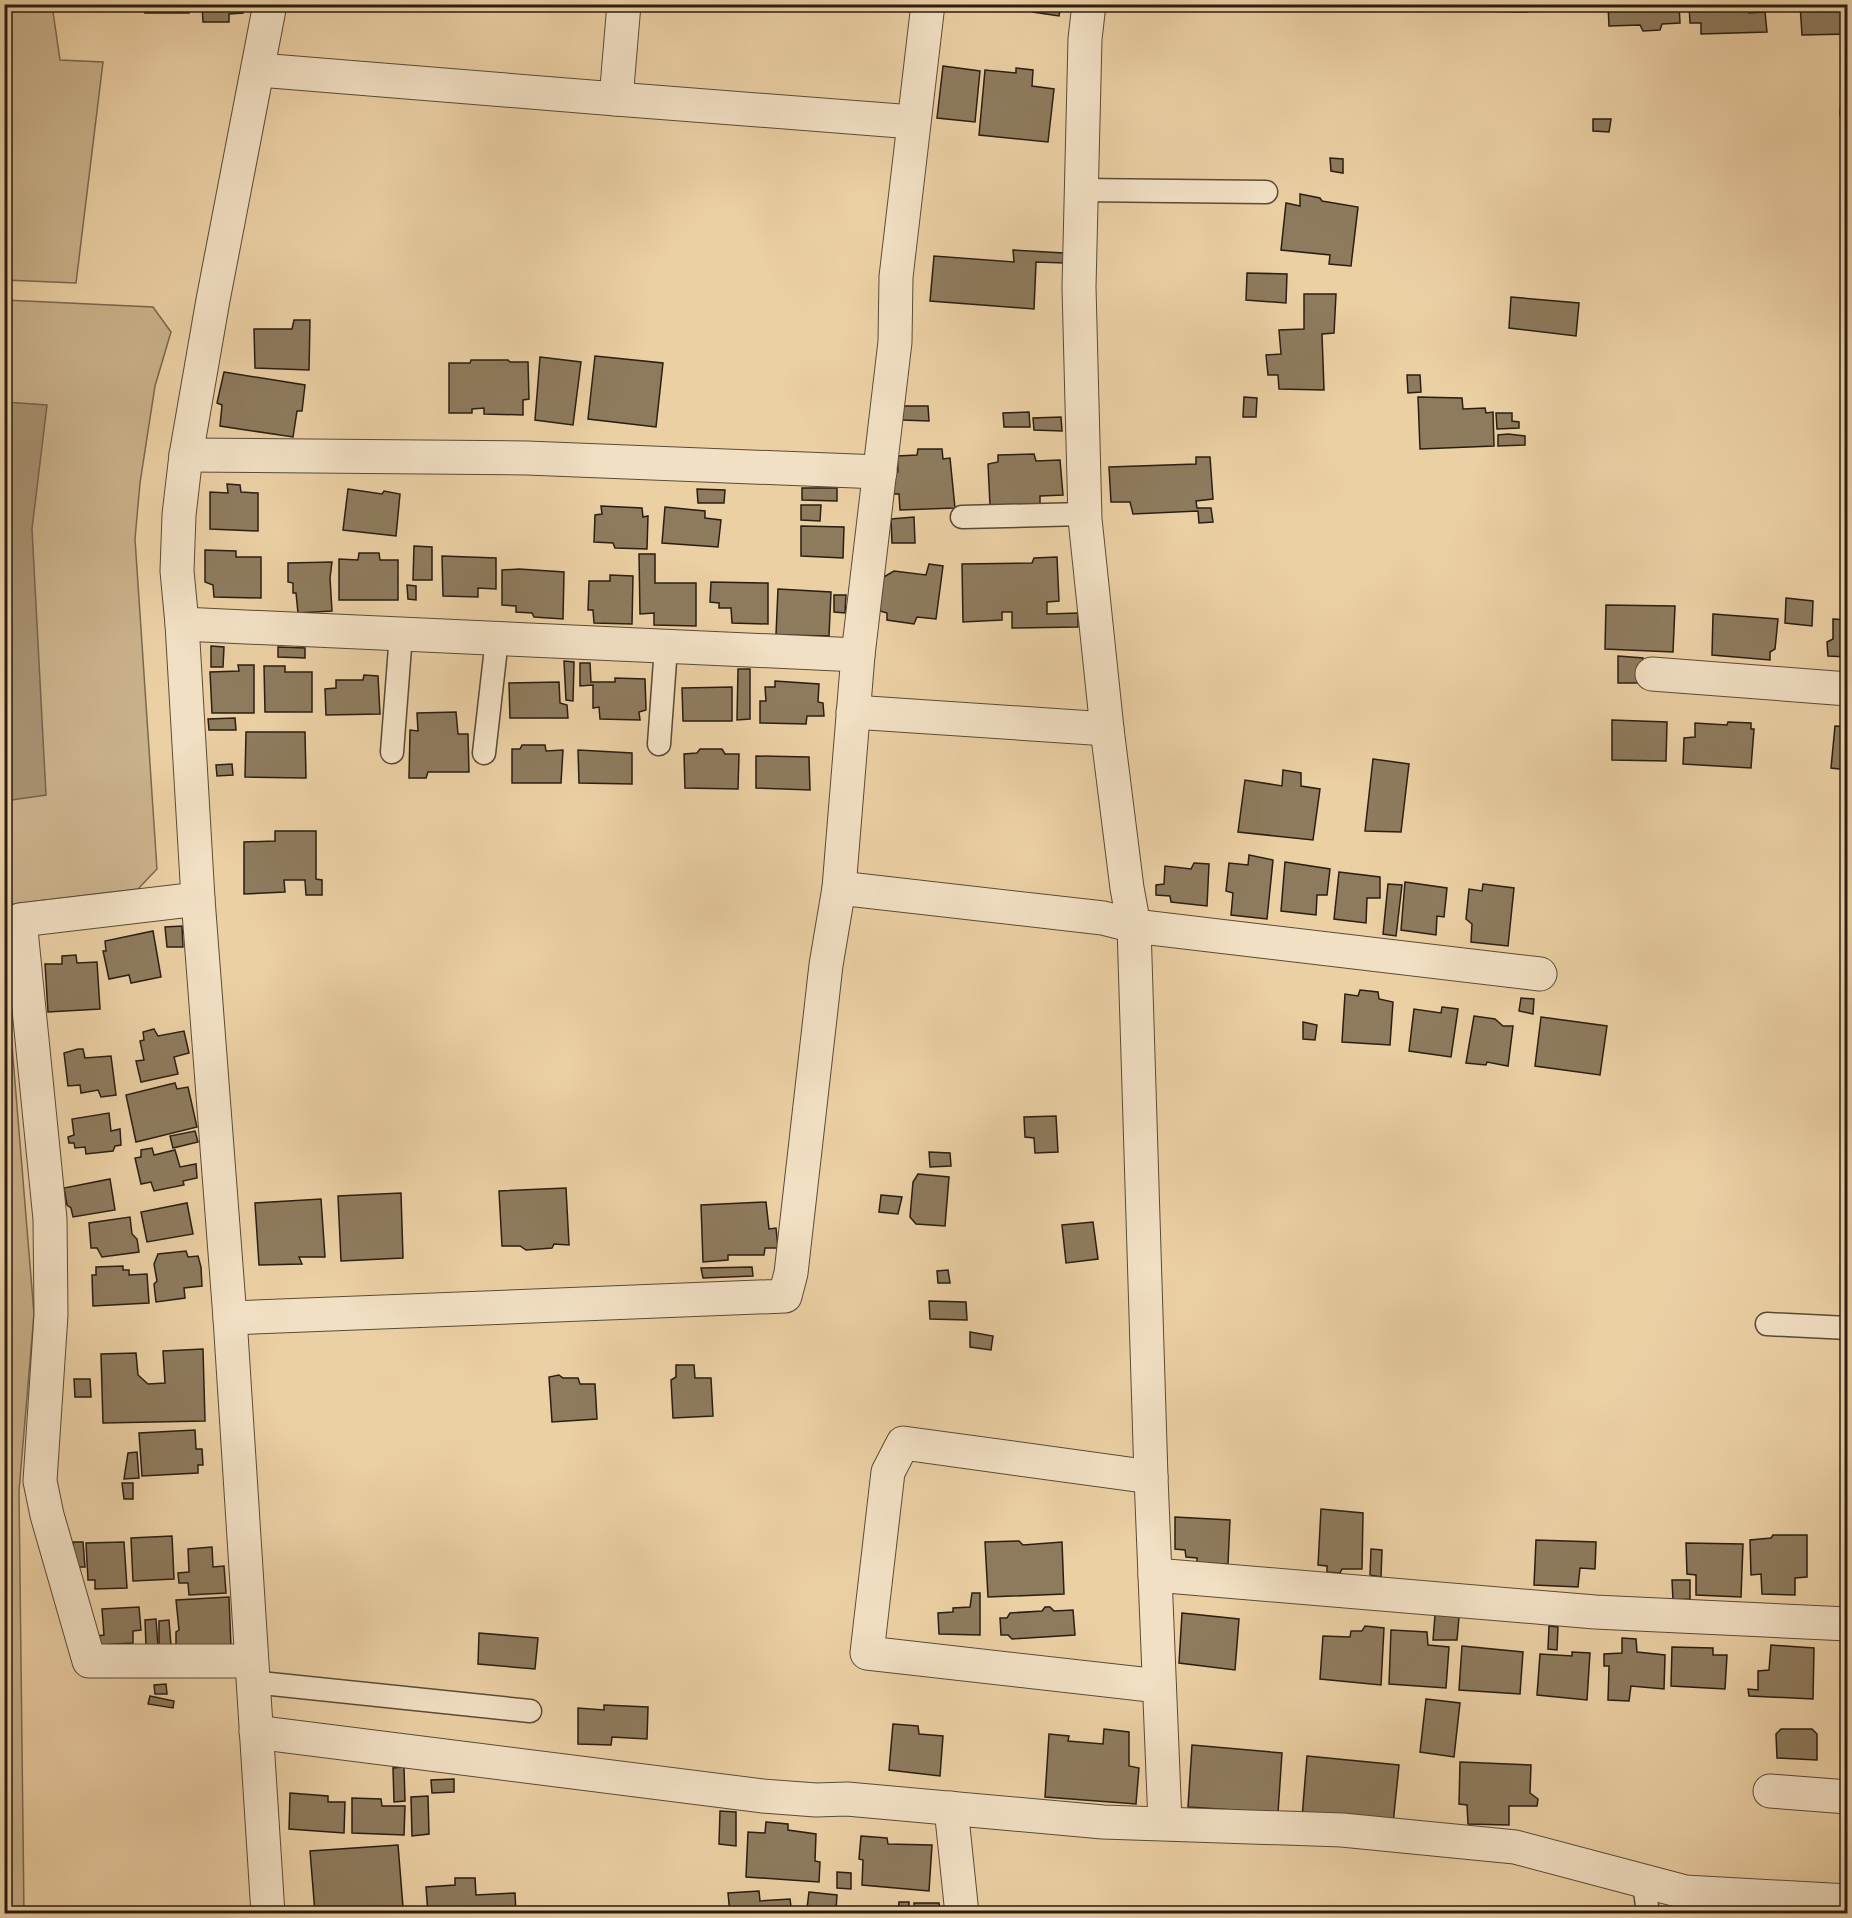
<svg xmlns="http://www.w3.org/2000/svg" width="1852" height="1918" font-family="Vollkorn,serif">
	<style>
		.green { fill: #cab28b; stroke: #7a684f; stroke-width: 1.5 }
		.water { fill: #a99373; stroke: #76644d; stroke-width: 1.5 }
		.building { fill: #8e7b5e; stroke: #2a1e13; stroke-width: 1.5 }
		.lines { fill: none; stroke-linecap: round; stroke-linejoin: round }
		.lane-casing { stroke: #5a4a37; stroke-width: 25 }
		.street-casing { stroke: #5a4a37; stroke-width: 35 }
		.lane { stroke: #f2e0c4; stroke-width: 22 }
		.street { stroke: #f2e0c4; stroke-width: 33 }
	</style>
	<rect width="100%" height="100%" fill="#ebd0a4"/>
	<filter id="stains"><feTurbulence type="fractalNoise" baseFrequency=".00333" numOctaves="4"/><feColorMatrix values="0 0 0 0 .2 0 0 0 0 .09 0 0 0 0 .02 0 0 0 .5 -.17"/></filter>
	<radialGradient id="worn" r=".72"><stop offset=".6" stop-color="#630" stop-opacity="0"/><stop offset="1" stop-color="#630" stop-opacity=".3"/></radialGradient>
	<g class="green">
		<polygon points="4,5 52,5 60,60 103,62 76,283 5,280"/>
		<polygon points="5,300 153,307 171,332 155,386 140,483 135,539 157,869 138,889 5,905"/>
		<polygon points="6,972 34,1314 19,1491 24,1914 4,1913 4,1060 8,1047"/>
	</g>
	<polygon class="water" points="5,402 47,405 32,529 46,795 5,801"/>
	<g class="building">
		<rect x="145" y="4" width="44" height="9"/>
		<polygon points="202,4 243,4 243,13 229,14 229,22 203,22"/>
		<polygon points="1034,4 1061,4 1059,16 1033,12"/>
		<polygon points="1471,4 1527,4 1527,12 1480,11 1480,5"/>
		<polygon points="1608,4 1679,4 1680,23 1662,24 1660,30 1643,31 1640,25 1609,26"/>
		<polygon points="1689,4 1749,4 1749,13 1765,12 1767,32 1701,34 1701,23 1690,23"/>
		<polygon points="1800,4 1848,4 1848,34 1802,35"/>
		<polygon points="943,66 980,71 975,122 937,118"/>
		<polygon points="1016,68 1033,70 1032,86 1054,89 1048,142 979,135 985,70 1016,73"/>
		<polygon points="1848,70 1848,116 1840,115 1843,71"/>
		<polygon points="1593,119 1611,119 1609,132 1593,131"/>
		<polygon points="1330,158 1343,159 1343,173 1331,171"/>
		<polygon points="1300,194 1320,198 1322,201 1358,207 1351,266 1329,264 1330,255 1281,250 1286,203 1300,206"/>
		<polygon points="1013,250 1064,253 1065,263 1036,262 1034,309 930,301 934,256 1014,262"/>
		<polygon points="1247,273 1287,274 1286,303 1246,300"/>
		<polygon points="1304,294 1336,294 1334,333 1322,334 1324,390 1279,389 1278,375 1268,375 1266,355 1281,354 1279,330 1304,329"/>
		<polygon points="1511,297 1579,303 1576,336 1509,328"/>
		<polygon points="294,320 310,320 309,370 255,368 254,329 292,329"/>
		<polygon points="595,356 663,363 656,427 588,419"/>
		<polygon points="540,357 581,362 573,425 535,420"/>
		<polygon points="471,360 508,360 510,362 528,362 529,399 523,400 523,415 484,414 484,408 472,409 472,413 449,413 449,363 470,363"/>
		<polygon points="224,372 305,385 302,411 297,411 293,437 220,426 222,405 217,403"/>
		<polygon points="1407,375 1420,375 1421,392 1408,393"/>
		<polygon points="1244,397 1257,398 1256,417 1243,417"/>
		<polygon points="1418,397 1462,398 1463,409 1485,408 1486,413 1493,412 1494,446 1420,449"/>
		<polygon points="901,406 928,406 929,421 901,420"/>
		<polygon points="1029,412 1030,427 1004,427 1003,413"/>
		<polygon points="1496,413 1512,413 1512,421 1519,422 1519,428 1497,429"/>
		<polygon points="1061,417 1062,431 1034,430 1033,418"/>
		<polygon points="1508,434 1525,436 1525,445 1498,446 1498,435"/>
		<polygon points="918,449 942,449 943,459 950,458 955,508 900,510 899,494 893,494 893,474 898,472 897,456 917,455"/>
		<polygon points="1034,454 1036,461 1060,460 1063,495 1040,496 1040,504 990,505 988,464 998,462 998,455"/>
		<polygon points="1196,457 1210,457 1213,499 1196,501 1197,508 1211,508 1213,522 1199,523 1198,511 1133,514 1130,502 1111,502 1109,467 1196,464"/>
		<polygon points="227,484 240,485 241,492 258,493 258,531 210,529 210,492 228,493"/>
		<polygon points="802,488 837,488 837,501 802,500"/>
		<polygon points="348,489 382,494 384,491 400,494 396,536 343,530"/>
		<polygon points="697,489 725,490 724,503 698,503"/>
		<polygon points="801,505 821,505 820,521 801,520"/>
		<polygon points="601,506 642,508 643,517 648,516 647,549 615,548 613,543 594,542 595,515 602,514"/>
		<polygon points="665,507 705,511 705,518 721,520 718,547 662,543"/>
		<polygon points="914,517 915,543 892,543 891,519"/>
		<polygon points="801,526 844,527 843,558 801,556"/>
		<polygon points="414,546 432,547 432,580 413,580"/>
		<polygon points="205,550 236,551 236,557 261,557 261,598 214,597 213,585 205,582"/>
		<polygon points="359,553 379,553 380,560 398,560 398,600 339,600 339,559 358,560"/>
		<polygon points="639,554 655,554 655,583 696,583 696,626 654,625 654,613 640,614"/>
		<polygon points="442,556 496,558 496,589 478,588 478,597 443,596"/>
		<polygon points="1057,557 1059,601 1047,602 1047,614 1078,613 1078,627 1012,628 1012,612 1002,612 1002,620 963,622 962,564 1032,563 1034,558"/>
		<polygon points="332,562 330,578 332,611 298,613 296,593 293,593 293,583 288,582 288,563"/>
		<polygon points="929,564 943,566 936,619 917,617 914,624 887,620 887,613 880,611 882,578 894,571 926,575"/>
		<polygon points="519,569 564,572 563,619 534,617 532,613 516,612 516,606 502,605 502,570"/>
		<polygon points="610,575 633,576 632,624 594,623 593,610 588,610 589,581 610,581"/>
		<polygon points="711,582 768,583 768,624 732,623 731,608 719,608 719,603 710,602"/>
		<polygon points="407,585 416,586 416,600 408,599"/>
		<polygon points="778,589 831,592 829,636 776,635"/>
		<polygon points="834,595 846,595 845,613 834,612"/>
		<polygon points="1786,598 1813,601 1812,626 1785,623"/>
		<polygon points="1606,605 1675,606 1673,652 1605,649"/>
		<polygon points="1713,614 1778,619 1775,649 1770,652 1770,660 1712,655"/>
		<polygon points="1833,619 1848,620 1848,657 1828,656 1827,642 1833,639"/>
		<polygon points="211,646 224,647 223,667 211,667"/>
		<polygon points="278,647 305,648 305,658 278,657"/>
		<polygon points="1618,656 1643,658 1642,683 1618,683"/>
		<polygon points="564,661 574,662 573,701 566,700"/>
		<polygon points="580,663 590,663 591,682 615,682 615,678 645,679 646,710 639,712 640,720 600,719 599,707 593,708 593,685 580,686"/>
		<polygon points="238,665 254,665 254,713 212,713 210,672 239,671"/>
		<polygon points="264,666 285,666 285,672 312,672 312,712 265,712"/>
		<polygon points="738,669 750,669 750,719 737,720"/>
		<polygon points="364,675 378,676 380,714 326,715 325,689 336,688 336,680 363,680"/>
		<polygon points="775,681 819,684 818,702 823,703 824,716 807,716 806,724 760,723 760,701 766,701 765,687 775,687"/>
		<polygon points="559,682 560,703 567,705 568,718 510,718 509,683"/>
		<polygon points="732,687 732,721 683,721 682,688"/>
		<polygon points="456,712 458,734 468,734 469,772 428,772 426,778 409,778 410,730 418,731 417,713"/>
		<polygon points="235,718 236,730 209,730 208,719"/>
		<polygon points="1612,720 1667,722 1666,761 1612,760"/>
		<polygon points="1728,722 1751,723 1751,729 1754,729 1751,768 1683,764 1684,738 1695,737 1695,723 1727,725"/>
		<polygon points="1835,726 1848,727 1848,770 1831,768"/>
		<polygon points="246,732 305,732 306,778 245,777"/>
		<polygon points="522,745 545,745 546,751 563,750 561,783 512,783 512,749 520,749"/>
		<polygon points="700,749 722,749 725,754 739,754 738,789 685,788 684,754 697,753"/>
		<polygon points="578,750 632,753 632,784 579,783"/>
		<polygon points="756,756 809,757 810,790 756,788"/>
		<polygon points="1373,759 1409,764 1401,832 1365,831"/>
		<polygon points="232,764 233,775 217,776 216,765"/>
		<polygon points="1283,770 1301,773 1301,786 1320,789 1313,840 1238,832 1245,780 1282,786"/>
		<polygon points="275,831 316,831 316,879 322,880 322,895 306,895 305,880 284,880 285,892 244,894 244,842 275,841"/>
		<polygon points="1249,855 1273,860 1267,919 1231,915 1233,893 1226,891 1229,863 1248,865"/>
		<polygon points="1285,862 1330,869 1327,895 1317,895 1316,915 1281,911"/>
		<polygon points="1194,863 1209,864 1207,906 1171,902 1170,896 1156,895 1156,885 1164,884 1165,866 1191,869"/>
		<polygon points="1339,872 1380,877 1380,898 1367,898 1366,923 1334,919"/>
		<polygon points="1405,882 1447,888 1444,917 1437,916 1436,935 1401,930"/>
		<polygon points="1388,884 1402,885 1396,936 1383,934"/>
		<polygon points="1483,884 1514,888 1508,946 1471,942 1472,924 1466,919 1469,889 1482,891"/>
		<polygon points="182,926 183,947 167,947 165,927"/>
		<polygon points="153,931 161,977 131,983 129,975 109,979 103,951 106,951 105,941"/>
		<polygon points="76,955 77,963 97,962 100,1009 48,1012 45,964 62,964 62,956"/>
		<polygon points="1360,990 1378,992 1379,999 1393,1002 1390,1045 1342,1042 1345,994 1358,996"/>
		<polygon points="1521,998 1534,999 1533,1014 1519,1011"/>
		<polygon points="1442,1007 1458,1009 1451,1057 1409,1051 1414,1009 1441,1013"/>
		<polygon points="1474,1016 1495,1019 1503,1026 1513,1026 1508,1066 1487,1062 1486,1065 1466,1063"/>
		<polygon points="1541,1017 1607,1026 1600,1075 1535,1066"/>
		<polygon points="1303,1022 1317,1025 1315,1040 1303,1039"/>
		<polygon points="154,1029 158,1036 184,1031 189,1053 174,1057 178,1074 141,1082 136,1061 144,1060 140,1041 144,1040 143,1032"/>
		<polygon points="78,1049 83,1049 85,1058 111,1056 116,1095 101,1097 98,1090 81,1093 80,1085 68,1086 64,1053"/>
		<polygon points="175,1083 177,1089 188,1087 197,1127 136,1142 126,1095"/>
		<polygon points="109,1113 111,1131 120,1129 121,1145 115,1146 113,1151 86,1154 85,1147 75,1148 74,1143 69,1143 68,1137 74,1135 72,1119"/>
		<polygon points="1056,1116 1058,1152 1035,1153 1034,1138 1025,1137 1024,1117"/>
		<polygon points="195,1131 198,1142 173,1148 170,1136"/>
		<polygon points="152,1148 154,1155 175,1150 180,1167 196,1164 197,1178 183,1181 184,1185 154,1191 151,1182 141,1184 135,1158 141,1157 141,1150"/>
		<polygon points="929,1152 950,1153 951,1166 930,1167"/>
		<polygon points="918,1174 949,1177 945,1226 916,1224 910,1217 913,1182"/>
		<polygon points="110,1179 115,1210 73,1217 71,1208 67,1205 64,1188"/>
		<polygon points="566,1188 569,1245 554,1244 552,1248 526,1250 520,1246 502,1246 499,1191"/>
		<polygon points="401,1193 403,1258 341,1261 338,1196"/>
		<polygon points="881,1195 902,1197 898,1214 879,1212"/>
		<polygon points="321,1199 325,1257 299,1257 302,1264 259,1265 255,1203"/>
		<polygon points="766,1202 769,1229 776,1228 778,1248 765,1248 764,1255 728,1255 728,1260 703,1262 701,1205"/>
		<polygon points="187,1203 193,1234 147,1242 141,1212"/>
		<polygon points="130,1217 132,1234 137,1239 139,1252 102,1257 97,1248 91,1248 89,1223"/>
		<polygon points="1093,1222 1098,1259 1066,1263 1062,1225"/>
		<polygon points="186,1251 188,1257 198,1256 201,1267 202,1286 184,1288 185,1298 156,1302 154,1284 157,1281 154,1264 158,1254"/>
		<polygon points="123,1266 123,1270 129,1270 129,1275 147,1274 149,1303 93,1306 92,1275 96,1275 96,1267"/>
		<polygon points="752,1267 753,1276 703,1278 701,1268"/>
		<polygon points="948,1270 950,1283 938,1283 937,1271"/>
		<polygon points="929,1301 966,1302 967,1320 930,1319"/>
		<polygon points="970,1332 993,1336 991,1350 970,1347"/>
		<polygon points="203,1349 205,1421 103,1423 101,1354 136,1353 138,1375 148,1384 165,1383 163,1351"/>
		<polygon points="676,1365 694,1365 695,1378 711,1378 713,1416 673,1418 671,1380 676,1377"/>
		<polygon points="559,1375 563,1378 578,1378 580,1384 595,1384 597,1419 552,1422 549,1377"/>
		<polygon points="74,1379 90,1379 91,1397 75,1397"/>
		<polygon points="195,1430 196,1449 202,1449 203,1465 198,1465 198,1473 142,1476 139,1433"/>
		<polygon points="137,1452 139,1478 124,1479 128,1453"/>
		<polygon points="122,1483 133,1483 133,1499 124,1499"/>
		<polygon points="1321,1509 1363,1513 1362,1569 1342,1569 1340,1573 1327,1572 1327,1566 1318,1565"/>
		<polygon points="1175,1517 1230,1520 1228,1564 1197,1563 1197,1558 1186,1557 1185,1550 1175,1549"/>
		<polygon points="1773,1535 1807,1535 1807,1577 1795,1578 1795,1595 1762,1594 1761,1574 1751,1575 1750,1540 1771,1538"/>
		<polygon points="172,1536 174,1579 133,1581 131,1538"/>
		<polygon points="1536,1540 1596,1542 1595,1569 1580,1568 1578,1587 1534,1585"/>
		<polygon points="1019,1541 1023,1545 1062,1542 1064,1594 988,1597 985,1542"/>
		<polygon points="73,1542 83,1542 85,1567 75,1567"/>
		<polygon points="124,1542 127,1588 95,1589 95,1580 88,1580 86,1543"/>
		<polygon points="1686,1543 1743,1544 1741,1597 1696,1595 1696,1575 1687,1574"/>
		<polygon points="212,1547 213,1567 224,1566 226,1593 189,1595 188,1583 179,1583 178,1573 189,1572 188,1549"/>
		<polygon points="1371,1549 1382,1550 1381,1577 1370,1575"/>
		<polygon points="1672,1580 1690,1580 1690,1599 1673,1600"/>
		<polygon points="972,1593 980,1593 980,1635 939,1634 938,1613 953,1612 953,1608 970,1607"/>
		<polygon points="229,1597 231,1648 176,1646 176,1632 179,1630 176,1600"/>
		<polygon points="139,1607 141,1630 133,1631 133,1643 98,1645 96,1636 104,1635 102,1609"/>
		<polygon points="1045,1607 1050,1607 1054,1611 1073,1610 1075,1635 1012,1639 1008,1635 1001,1635 1000,1618 1007,1618 1010,1613 1042,1611"/>
		<polygon points="1182,1613 1239,1619 1235,1670 1179,1663"/>
		<polygon points="1435,1615 1459,1617 1457,1640 1433,1640"/>
		<polygon points="156,1619 158,1646 146,1646 145,1620"/>
		<polygon points="169,1620 171,1646 159,1646 159,1621"/>
		<polygon points="1365,1626 1384,1628 1381,1685 1320,1679 1323,1636 1350,1637 1351,1631 1362,1631"/>
		<polygon points="1549,1626 1558,1627 1557,1650 1548,1649"/>
		<polygon points="1391,1630 1427,1632 1428,1645 1449,1647 1446,1688 1389,1684"/>
		<polygon points="479,1633 538,1638 535,1669 478,1664"/>
		<polygon points="1622,1638 1636,1639 1637,1652 1665,1655 1664,1689 1631,1686 1629,1701 1608,1700 1609,1666 1604,1666 1604,1654 1622,1653"/>
		<polygon points="1771,1645 1814,1648 1813,1699 1749,1696 1748,1689 1758,1690 1758,1671 1769,1670"/>
		<polygon points="1462,1646 1523,1652 1520,1694 1459,1690"/>
		<polygon points="1672,1647 1713,1648 1713,1655 1727,1655 1725,1689 1671,1686"/>
		<polygon points="1572,1652 1590,1653 1587,1700 1537,1695 1540,1654 1572,1656"/>
		<polygon points="166,1684 167,1694 155,1694 154,1685"/>
		<polygon points="150,1696 174,1701 173,1708 148,1704"/>
		<polygon points="1426,1699 1460,1703 1454,1757 1420,1752"/>
		<polygon points="604,1705 648,1707 647,1739 612,1737 611,1745 578,1744 578,1708 604,1710"/>
		<polygon points="893,1724 918,1726 919,1734 943,1736 940,1776 889,1770"/>
		<polygon points="1104,1729 1129,1732 1129,1766 1139,1768 1136,1804 1045,1797 1049,1734 1069,1736 1068,1741 1103,1744"/>
		<polygon points="1781,1729 1812,1729 1817,1734 1817,1760 1777,1758 1776,1734"/>
		<polygon points="1192,1745 1282,1753 1278,1813 1188,1807"/>
		<polygon points="1307,1756 1399,1765 1393,1824 1302,1818"/>
		<polygon points="1460,1762 1531,1765 1530,1793 1538,1799 1537,1806 1509,1806 1509,1825 1468,1824 1467,1805 1459,1804"/>
		<polygon points="404,1767 405,1801 394,1802 393,1768"/>
		<polygon points="454,1779 454,1792 432,1793 431,1780"/>
		<polygon points="290,1793 328,1796 328,1802 345,1802 344,1833 289,1829"/>
		<polygon points="428,1796 429,1834 412,1836 411,1797"/>
		<polygon points="352,1798 381,1799 382,1806 405,1806 404,1835 352,1833"/>
		<polygon points="720,1811 736,1812 736,1846 719,1844"/>
		<polygon points="766,1822 788,1824 788,1830 816,1834 815,1861 820,1862 819,1882 746,1877 748,1832 765,1833"/>
		<polygon points="861,1836 887,1838 888,1844 932,1845 929,1891 862,1885 863,1860 859,1859"/>
		<polygon points="398,1845 403,1907 315,1913 310,1851"/>
		<polygon points="837,1872 851,1873 851,1889 837,1888"/>
		<polygon points="455,1878 475,1878 476,1895 515,1893 516,1914 428,1914 426,1887 455,1885"/>
		<polygon points="759,1891 760,1901 790,1899 792,1914 730,1914 728,1893"/>
		<polygon points="809,1892 837,1895 836,1910 807,1908"/>
		<polygon points="899,1902 909,1902 909,1914 898,1913"/>
		<polygon points="914,1903 939,1903 940,1914 915,1914"/>
	</g>
	<g class="lines">
		<defs>
			<g id="lane">
				<polyline points="1081,190 1266,192"/>
				<polyline points="962,517 1084,514"/>
				<polyline points="659,744 666,647"/>
				<polyline points="392,752 401,634"/>
				<polyline points="484,753 497,639"/>
				<polyline points="1767,1324 1848,1328"/>
				<polyline points="252,1682 530,1711"/>
				<polyline points="1644,1883 1648,1914"/>
			</g>
			<g id="street">
				<polyline points="1089,4 1085,39 1079,287 1085,519 1107,729 1127,888 1134,926 1151,1477 1165,1823"/>
				<polyline points="259,70 616,99 624,4"/>
				<polyline points="616,99 913,122"/>
				<polyline points="186,455 527,458 880,472"/>
				<polyline points="182,624 858,655"/>
				<polyline points="1652,674 1848,689"/>
				<polyline points="853,712 1107,729"/>
				<polyline points="839,888 1103,918 1134,926 1540,974"/>
				<polyline points="198,899 20,920 50,1219 51,1315 40,1481 47,1515 89,1661 251,1661"/>
				<polyline points="230,1318 785,1296 791,1273 826,965 839,888 858,655 895,342 896,277 928,4"/>
				<polyline points="1151,1477 903,1443 888,1472 867,1653 1159,1686"/>
				<polyline points="1155,1575 1595,1612 1848,1624"/>
				<polyline points="256,1732 762,1796 816,1800 847,1799 1103,1822 1342,1830 1515,1847 1685,1892 1848,1901"/>
				<polyline points="1770,1791 1848,1797"/>
				<polyline points="951,1808 962,1914"/>
				<polyline points="268,1914 230,1318 198,899 182,624 177,571 179,515 186,455 213,300 270,4"/>
			</g>
		</defs>
		<use href="#lane" class="lane-casing"/>
		<use href="#street" class="street-casing"/>
		<use href="#lane" class="lane"/>
		<use href="#street" class="street"/>
	</g>
	<rect width="1852" height="1918" fill="none" stroke="#ebd0a4" stroke-width="24"/>
	<rect x="6" y="6" width="1840" height="1906" fill="none" stroke="#2a1e13" stroke-width="3"/>
	<rect x="12" y="12" width="1828" height="1894" fill="none" stroke="#2a1e13" stroke-width="1.5"/>
	<rect width="100%" height="100%" filter="url(#stains)"/>
	<rect width="100%" height="100%" fill="url(#worn)"/>
</svg>
